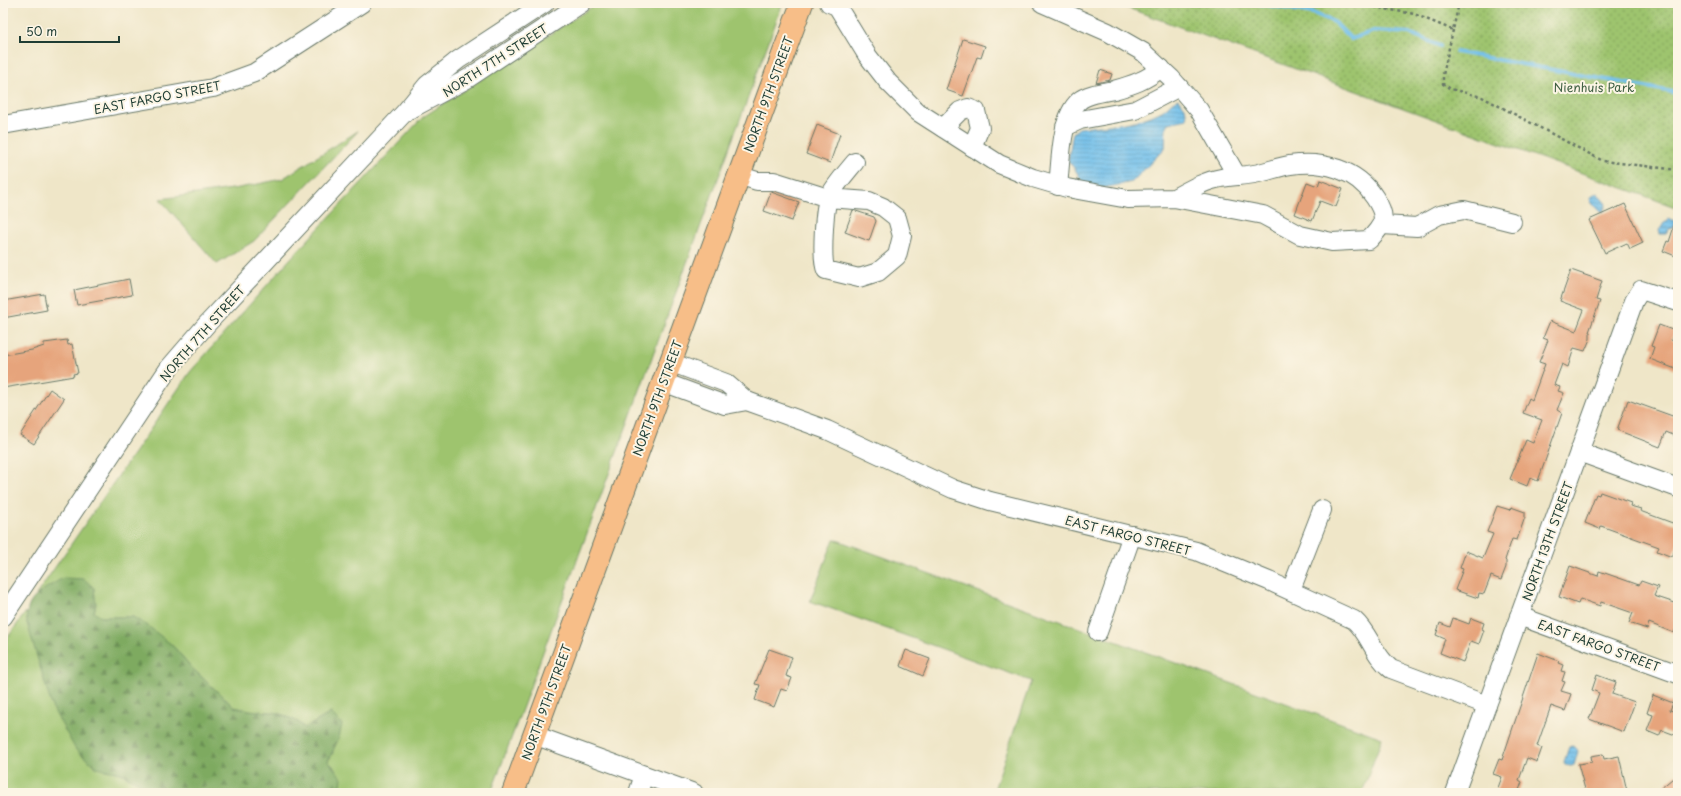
<svg xmlns="http://www.w3.org/2000/svg" width="1681" height="796" font-family="'Playpen Sans',sans-serif">
	<style>
		.grass { fill: #9ec46e; stroke: #5e8051 }
		.forest { fill: url(#forest-firs); stroke: #4e744a }
		.park { fill: url(#park-dots); stroke: #5e8051 }
		.water { fill: url(#water-rules); stroke: #487e90 }
		.lines { fill: none; stroke-linecap: round; stroke-linejoin: round }
		.stream { stroke: #71c0ec; stroke-width: 4 }
		.building { fill: #e6a47b }
		.minor-casing { stroke: #687868; stroke-width: 20 }
		.major-casing { stroke: #687868; stroke-width: 24 }
		.path { stroke: #687868; stroke-width: 2.5; stroke-dasharray: 3 3; stroke-linecap: butt }
		.minor { stroke: #fff; stroke-width: 18 }
		.major { stroke: #f7be88; stroke-width: 22 }
		.labels { text-anchor: middle; dominant-baseline: central; stroke-width: 4; stroke-linejoin: round; paint-order: stroke }
		.street-label { font-size: 12px; fill: #1f3d34; stroke: #fcf5e5 }
		.park-label { font-size: 12px; fill: #3f5f42; stroke: #fcf5e5 }
	</style>
	<defs>
		<pattern id="forest-firs" width="22" height="20" patternUnits="userSpaceOnUse"><rect width="22" height="20" fill="#7eaa61"/><path d="M5 1l3.5 6h-7zM16 11l3.5 6h-7z" fill="#678c51"/></pattern>
		<pattern id="park-dots" width="8" height="8" patternUnits="userSpaceOnUse"><rect width="8" height="8" fill="#9ec46e"/><path d="M2 2h.1M6 6h.1" fill="none" stroke="#80a05b" stroke-width="1.8" stroke-linecap="round"/></pattern>
		<pattern id="water-rules" width="6" height="5" patternUnits="userSpaceOnUse"><rect width="6" height="5" fill="#71c0ec"/><path d="M0 2.5h6" fill="none" stroke="#5c9dc0"/></pattern>
	</defs>
	<rect width="100%" height="100%" fill="#fcf5e5"/>
	<filter id="ink" filterUnits="userSpaceOnUse"><feTurbulence type="fractalNoise" baseFrequency=".025" numOctaves="2"/><feDisplacementMap in="SourceGraphic" scale="8" xChannelSelector="R" yChannelSelector="G"/><feConvolveMatrix kernelMatrix="1 2 1 2 8 2 1 2 1" color-interpolation-filters="sRGB"/></filter>
	<filter id="wash" filterUnits="userSpaceOnUse"><feTurbulence type="fractalNoise" baseFrequency=".012" numOctaves="4" result="noise"/><feDisplacementMap in="SourceGraphic" scale="16" xChannelSelector="R" yChannelSelector="G"/><feGaussianBlur stdDeviation="0.9" result="paint"/><feColorMatrix in="noise" values="0 0 0 0 0 0 0 0 0 0 0 0 0 0 0 0 0 1.4 0 .05"/><feComposite in="paint" operator="in"/></filter>
	<g filter="url(#wash)">
		<rect width="100%" height="100%" fill="#efe6c8"/>
		<g class="grass">
			<polygon points="598,3 783,3 491,793 340,793 335,768 328,761 333,753 331,713 305,728 298,722 279,713 248,710 234,707 193,669 172,645 133,617 100,617 94,612 96,604 36,595 190,372 291,258 423,117"/>
			<polygon points="358,131 254,241 217,264 160,199 239,188 282,179"/>
			<polygon points="834,539 1382,738 1362,793 993,793 1031,681 810,601"/>
			<polygon points="26,612 28,623 97,768 121,773 157,793 3,793 3,644"/>
		</g>
		<path class="forest" d="M63,578L84,579L94,588L96,604L94,612L101,617H133L148,626L172,645L193,669L234,707L248,710L279,713L298,722L305,728L331,713L342,724L339,738L328,761L342,778L340,793H157L121,773L97,768L76,750L52,707L27,623C24,598 43,590 63,578Z"/>
		<polygon class="park" points="1114,3 1678,3 1678,208"/>
		<g class="water">
			<path d="M1178,99L1185,107L1187,119L1168,123L1166,126L1165,148L1132,182L1103,188L1083,183C1080,177 1072,164 1068,161L1073,133L1079,128C1106,125 1135,125 1160,112C1167,109 1170,102 1178,99Z"/>
			<polygon points="1597,193 1606,204 1603,212 1600,212 1591,202 1590,198"/>
			<polygon points="1669,219 1675,221 1673,228 1669,229 1666,234 1660,234 1659,230"/>
			<polygon points="1572,746 1576,748 1578,751 1574,765 1571,766 1565,765 1564,762 1569,747"/>
		</g>
		<g class="lines">
			<g class="stream">
				<polyline points="1256,3 1313,13 1334,22 1351,39 1374,31 1410,33 1440,46"/>
				<polyline points="1456,52 1678,93"/>
			</g>
		</g>
		<g id="blocks">
			<g class="building">
				<polygon points="963,39 985,46 981,58 977,57 963,96 946,90"/>
				<polygon points="1100,70 1112,74 1110,80 1096,83"/>
				<polygon points="817,125 840,134 830,163 806,154"/>
				<polygon points="1320,180 1343,189 1336,207 1320,201 1312,221 1295,214 1307,182 1318,186"/>
				<polygon points="771,192 799,202 792,221 764,211"/>
				<polygon points="1625,204 1643,243 1630,249 1627,243 1605,253 1589,220"/>
				<polygon points="853,210 874,217 876,221 869,241 845,232"/>
				<polygon points="1676,220 1678,220 1678,257 1663,251 1667,241 1669,242"/>
				<polygon points="1571,270 1602,281 1596,300 1600,301 1589,332 1590,332 1590,339 1585,351 1574,348 1568,367 1562,364 1554,385 1560,387 1558,391 1564,393 1557,410 1562,413 1538,481 1530,478 1527,486 1510,479 1526,440 1533,443 1542,420 1523,413 1529,398 1532,400 1545,364 1539,362 1548,340 1543,338 1550,321 1576,331 1584,310 1560,301"/>
				<polygon points="129,279 132,295 77,305 74,290"/>
				<polygon points="44,294 47,310 3,318 3,301"/>
				<polygon points="1659,325 1675,331 1671,340 1678,342 1678,370 1650,359 1654,347 1651,346"/>
				<polygon points="67,340 68,345 72,344 78,373 73,374 74,376 3,388 3,355 32,350 44,346 44,343"/>
				<polygon points="50,389 64,399 34,444 20,435"/>
				<polygon points="1628,400 1678,418 1678,437 1666,432 1660,447 1617,430"/>
				<polygon points="1600,492 1631,503 1630,506 1641,509 1640,511 1678,525 1678,543 1672,557 1657,551 1659,547 1601,526 1600,529 1585,523 1596,494 1599,495"/>
				<polygon points="1497,506 1510,510 1511,507 1525,512 1525,517 1517,540 1512,539 1505,560 1506,561 1506,567 1501,580 1491,576 1484,594 1479,593 1478,598 1455,590 1463,569 1460,568 1466,551 1483,558 1493,534 1487,532"/>
				<polygon points="1570,566 1598,576 1599,571 1639,585 1641,581 1658,587 1654,596 1678,604 1678,631 1675,630 1674,633 1649,623 1647,629 1629,623 1633,613 1601,602 1600,606 1580,599 1578,604 1559,597"/>
				<polygon points="1453,618 1469,624 1471,618 1484,623 1482,629 1484,630 1479,644 1471,641 1463,662 1440,653 1445,639 1436,635 1440,623 1450,627"/>
				<polygon points="769,649 792,657 786,676 792,678 787,691 781,689 774,707 755,700 760,685 755,684"/>
				<polygon points="906,650 930,659 923,676 900,666"/>
				<polygon points="1538,653 1559,661 1558,663 1563,665 1561,671 1565,672 1562,681 1565,682 1561,691 1571,694 1565,711 1551,706 1537,746 1542,748 1537,762 1527,758 1519,780 1522,782 1518,793 1496,793 1502,777 1493,774 1499,759 1502,760"/>
				<polygon points="1597,675 1616,682 1612,694 1635,702 1624,732 1589,719 1599,693 1592,690"/>
				<polygon points="1653,695 1673,703 1670,710 1678,713 1678,736 1662,730 1659,736 1647,731 1653,715 1647,713"/>
				<polygon points="1603,754 1604,759 1619,756 1627,791 1611,793 1586,793 1578,764 1592,762 1591,756"/>
				<polygon points="1678,774 1678,793 1655,793"/>
			</g>
		</g>
	</g>
	<g filter="url(#ink)">
		<use href="#blocks" fill-opacity="0" stroke="#687868" stroke-width="1"/>
		<g class="lines">
			<defs>
				<g id="minor">
					<path d="M829,3L837,6L867,55L888,82L918,112L999,164L1033,178L1067,188L1128,199L1174,198L1263,215L1300,235L1332,242L1369,240C1384,224 1388,218 1375,198C1357,169 1322,160 1290,165C1278,167 1266,172 1254,174C1243,176 1232,176 1221,178C1204,181 1189,190 1174,198"/>
					<polyline points="1042,3 1108,32 1143,52 1171,78 1199,110 1237,176"/>
					<polyline points="411,109 467,79 582,3"/>
					<polyline points="3,125 213,88 254,73 362,3"/>
					<polyline points="1065,127 1080,120 1135,110 1179,87"/>
					<polyline points="943,128 960,111 968,108 976,111 980,128 972,147"/>
					<path d="M738,175L757,181H774L828,198L869,201L883,207L897,218L902,236L897,256L878,272L859,278L826,270C821,260 824,207 829,197C835,185 846,173 855,162"/>
					<path d="M1058,186C1061,162 1060,118 1079,101C1087,94 1104,92 1114,90C1132,85 1147,80 1161,68"/>
					<polyline points="1382,225 1417,227 1439,215 1464,210 1512,222"/>
					<path d="M670,362L726,383L747,401L827,430L953,489L990,501L1196,551L1269,581L1354,620C1370,634 1373,655 1391,669L1487,705"/>
					<polyline points="663,382 725,405 747,401"/>
					<polyline points="1579,452 1678,488"/>
					<polyline points="1291,590 1322,510"/>
					<polyline points="1519,616 1678,674"/>
					<polyline points="3,617 169,368 207,324 405,112 427,85 458,60 545,3"/>
					<polyline points="1098,632 1132,535"/>
					<polyline points="534,735 694,793"/>
					<polyline points="638,793 644,775"/>
					<polyline points="1455,793 1634,301 1641,290 1678,302"/>
				</g>
				<polyline id="major" points="513,793 802,3"/>
			</defs>
			<use href="#minor" class="minor-casing"/>
			<use href="#major" class="major-casing"/>
			<g class="path">
				<polyline points="1351,3 1414,14 1453,30 1459,3"/>
				<polyline points="1453,30 1443,75 1443,84 1451,89 1482,97 1603,161 1678,170"/>
			</g>
			<use href="#minor" class="minor"/>
			<use href="#major" class="major"/>
		</g>
	</g>
	<g class="labels">
		<g class="street-label">
			<text transform="translate(495 60) rotate(-33)">NORTH 7TH STREET</text>
			<text transform="translate(768 94) rotate(-70)">NORTH 9TH STREET</text>
			<text transform="translate(157 97) rotate(-11)">EAST FARGO STREET</text>
			<text transform="translate(202 333) rotate(-49)">NORTH 7TH STREET</text>
			<text transform="translate(657 398) rotate(-70)">NORTH 9TH STREET</text>
			<text transform="translate(1128 535) rotate(14)">EAST FARGO STREET</text>
			<text transform="translate(1547 541) rotate(-70)">NORTH 13TH STREET</text>
			<text transform="translate(1599 645) rotate(20)">EAST FARGO STREET</text>
			<text transform="translate(546 702) rotate(-70)">NORTH 9TH STREET</text>
		</g>
		<g class="park-label">
			<text x="1594" y="87">Nienhuis Park</text>
		</g>
	</g>
	<rect width="1681" height="796" fill="none" stroke="#fcf5e5" stroke-width="16"/>
	<path d="M20 36v6h99v-6" fill="none" stroke="#1f3d34" stroke-width="2"/>
	<text x="26" y="36" font-size="12" fill="#1f3d34" stroke="#fcf5e5" stroke-width="3" paint-order="stroke">50 m</text>
</svg>
